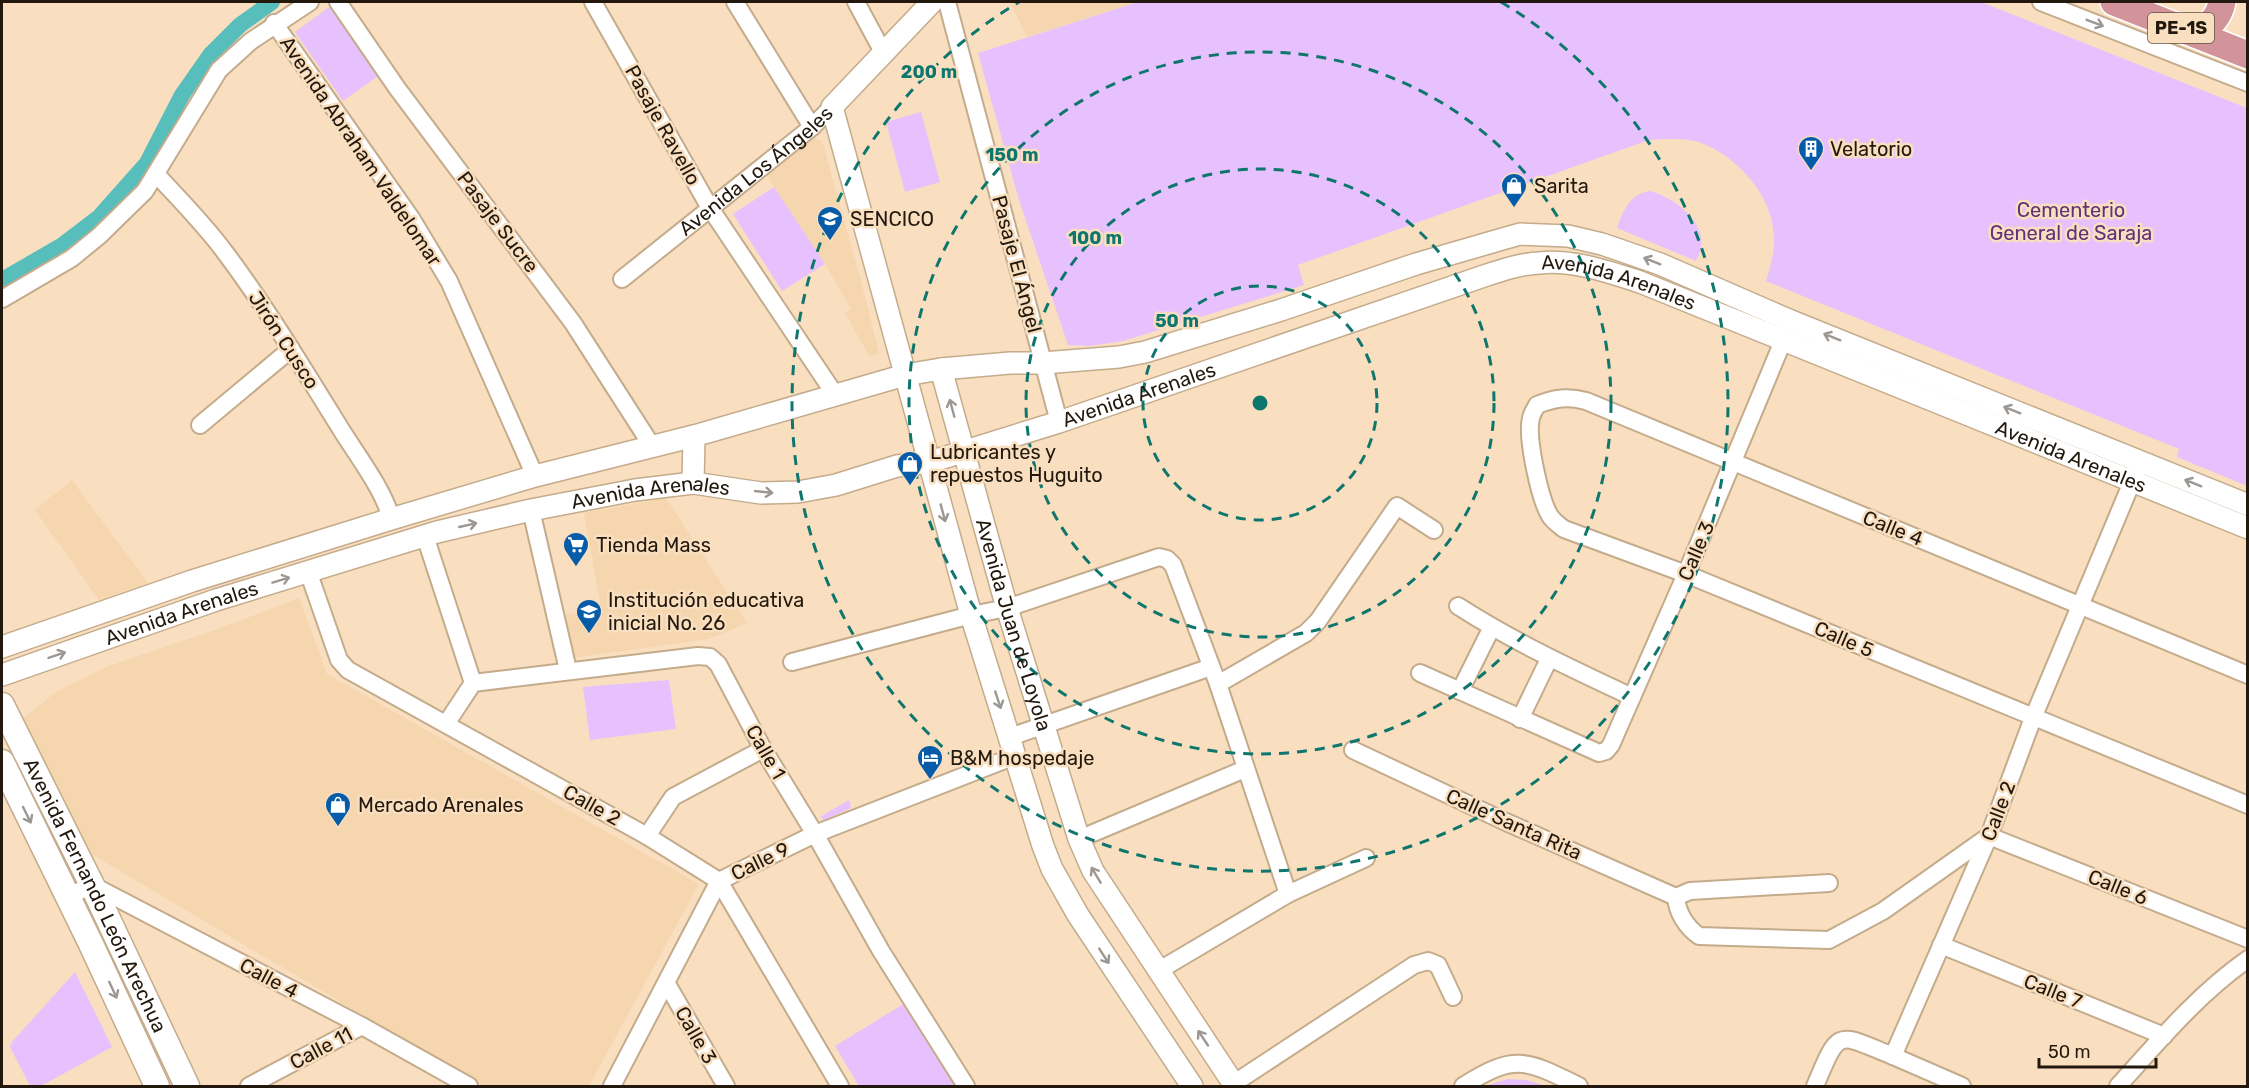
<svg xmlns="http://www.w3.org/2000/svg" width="2249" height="1088" font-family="Rubik,sans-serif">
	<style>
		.built { fill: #f5d6af }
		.green { fill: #e7c1fd }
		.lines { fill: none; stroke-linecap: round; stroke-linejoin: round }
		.canal { stroke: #58bebc; stroke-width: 16 }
		.minor-casing { stroke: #c4ab8c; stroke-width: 20 }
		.tertiary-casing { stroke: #c4ab8c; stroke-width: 24 }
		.secondary-casing { stroke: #c4ab8c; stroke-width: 27 }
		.trunk-casing { stroke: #fff; stroke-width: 30 }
		.minor { stroke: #fff; stroke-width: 16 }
		.tertiary { stroke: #fff; stroke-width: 21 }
		.secondary { stroke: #fff; stroke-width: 24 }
		.trunk { stroke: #d2949a; stroke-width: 27 }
		.oneway { stroke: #9c9792 }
		.ring { fill: none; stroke: #0f766e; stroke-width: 3; stroke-dasharray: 10 8 }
		.labels { text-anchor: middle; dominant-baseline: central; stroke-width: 5; stroke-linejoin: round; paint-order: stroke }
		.shield { fill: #f9dfbf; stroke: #625442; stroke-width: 1.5 }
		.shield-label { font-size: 18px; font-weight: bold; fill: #22180d }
		.street-label { font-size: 20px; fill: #22180d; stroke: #f9dfbf }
		.poi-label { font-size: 20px; fill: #22180d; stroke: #f9dfbf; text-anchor: start }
		.park-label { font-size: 20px; fill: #613179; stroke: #f9dfbf }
		.centre { fill: #0f766e; stroke: #f9dfbf; stroke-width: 3 }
		.ring-label { font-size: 18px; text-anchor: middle; font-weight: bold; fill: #0f766e; stroke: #f9dfbf; stroke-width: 5; stroke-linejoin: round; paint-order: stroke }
	</style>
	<rect width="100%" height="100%" fill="#f9dfbf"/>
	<g class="built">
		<polygon points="1010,2 1138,2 1027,37"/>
		<polygon points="811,137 822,141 860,277 879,353 870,357 845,313 851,309 825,264 764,172"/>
		<polygon points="72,480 148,583 99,600 35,510"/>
		<polygon points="666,498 747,623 709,639 572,658 566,615 601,608 584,513"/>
		<polygon points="299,598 327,674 699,884 589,1086 482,1086 93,855 8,718 21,720 57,691 109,666 215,630"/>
	</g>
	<g class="green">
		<path d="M1138,2H1981L2247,108V486L2177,457L2179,449L1766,281C1770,268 1774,255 1774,241C1775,199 1741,160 1704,144C1687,137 1667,139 1649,140L1298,265L1304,285L1123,341L1090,346L1068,345L1019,200L978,53Z"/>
		<polygon points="332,5 381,74 343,101 295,32"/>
		<polygon points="921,112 940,182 905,192 886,122"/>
		<polygon points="774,187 825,264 782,291 733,214"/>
		<path d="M1649,191C1671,195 1706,221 1701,247C1701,251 1698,256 1696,261L1617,228C1623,211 1629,195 1649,191Z"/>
		<polygon points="669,680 676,729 590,740 583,687"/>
		<polygon points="849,800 851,808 824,820 820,817"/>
		<polygon points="75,972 112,1047 41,1086 30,1086 10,1047 12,1042"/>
		<polygon points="905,1003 955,1084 951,1086 859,1086 835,1046"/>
		<polygon points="1508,1079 1526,1080 1546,1086 1486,1086"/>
	</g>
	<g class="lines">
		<polyline class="canal" points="2,280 61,246 99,217 147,163 182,95 210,55 240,25 272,2"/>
		<defs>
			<g id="minor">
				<polyline points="338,2 397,88 573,323 652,446"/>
				<polyline points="593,2 710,208 836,396"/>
				<polyline points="735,2 812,127"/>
				<polyline points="856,2 883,52"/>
				<polyline points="947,2 1059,422"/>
				<polyline points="2041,2 2248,83"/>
				<polyline points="274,23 411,218 449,281 535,476"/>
				<path d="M157,175C180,200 204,224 224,251C267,308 304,370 342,431C357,455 385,492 391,519"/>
				<path id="s1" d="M622,279L812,127L832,107"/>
				<polyline points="2,299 72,258 99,236 145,191 219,70 251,41 310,2"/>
				<polyline points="200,425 291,349"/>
				<polyline points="531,510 568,670"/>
				<polyline points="425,536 473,683"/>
				<polyline points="308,571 339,660 348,670 647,836 719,881 840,1086"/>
				<path d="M1458,606C1514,642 1572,669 1632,697"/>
				<polyline points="792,662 971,615 1007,608 1159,557 1167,559 1173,565 1218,684 1288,894"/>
				<polyline points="1420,673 1599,753 1606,751 1611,745 1686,574 1783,341"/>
				<path d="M2248,675L1586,401C1567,396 1555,398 1537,405C1535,409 1532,413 1531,418C1526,437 1540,500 1550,516C1553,521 1559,525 1564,529L1686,574L2248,805"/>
				<polyline points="1218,684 1306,633 1318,621 1397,506 1434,530"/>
				<polyline points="1460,691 1492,627"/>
				<polyline points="1520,719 1549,659"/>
				<polyline points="446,724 473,683 698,656 710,657 718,664 763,749 815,834 881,951 966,1086"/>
				<polyline points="1010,737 1211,667"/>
				<polyline points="1353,750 1506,822 1676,897"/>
				<polyline points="647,836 673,797 763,749"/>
				<polyline points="1079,839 1245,769"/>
				<polyline points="67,897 92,885 362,1026 469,1086"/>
				<path d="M1676,897C1677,912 1686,927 1699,936L1829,940L1883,911L1989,836L2248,939"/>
				<polyline points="1676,897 1690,891 1829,883"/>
				<polyline points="1941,945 2164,1036"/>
				<polyline points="1158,971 1288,894 1366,858"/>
				<polyline points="667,984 726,1086"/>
				<polyline points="1893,1056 1962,1086"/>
				<polyline points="249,1086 362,1026"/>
				<polyline points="612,1086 719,881 815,834 1015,756"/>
				<polyline points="1230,1086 1414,965 1428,961 1438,965 1453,997"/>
				<path d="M1463,1086C1515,1053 1526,1060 1579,1086"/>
				<path d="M1815,1086C1840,1027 1836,1033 1893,1056L1989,836L2033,718L2137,470"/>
				<path d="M2118,1086C2158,1042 2198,994 2248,959"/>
			</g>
			<g id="tertiary">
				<polyline points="932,2 832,107 971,615 1043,846 1052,869 1078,915 1192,1086"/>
				<path id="s2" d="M941,369L1007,608L1079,839L1093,871L1235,1086"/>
				<polyline points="693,483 694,436"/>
				<polyline points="2,647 192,581 391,519 535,476 694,436 905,375 941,369 1010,363 1043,363 1119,357 1145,352 1281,310 1416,264 1499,240 1520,234 1568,236 1602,244 1660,264 1791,321 2248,505"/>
				<path id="s3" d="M2,675L216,600L437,532L531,510L635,490L693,483L761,493L798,492L836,485L897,466L930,462L1059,422L1484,276C1502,270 1520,264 1539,263C1572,259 1609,272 1640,282L2248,528"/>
			</g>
			<g id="secondary">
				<path id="s4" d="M2,705L92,885L187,1086"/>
				<polyline points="2,762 90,942 157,1086"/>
			</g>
			<g id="trunk">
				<polyline points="2114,2 2248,55"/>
				<path d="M2195,34C2209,27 2219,18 2222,2"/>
			</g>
		</defs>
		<use href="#minor" class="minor-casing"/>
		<use href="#tertiary" class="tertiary-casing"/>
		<use href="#secondary" class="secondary-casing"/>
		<use href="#trunk" class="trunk-casing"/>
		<use href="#minor" class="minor"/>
		<use href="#tertiary" class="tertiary"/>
		<use href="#secondary" class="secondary"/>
		<use href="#trunk" class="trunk"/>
	</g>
	<defs><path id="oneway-shaft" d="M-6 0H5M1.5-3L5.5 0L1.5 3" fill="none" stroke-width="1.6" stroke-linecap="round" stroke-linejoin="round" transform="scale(1.5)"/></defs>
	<g class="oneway">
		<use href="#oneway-shaft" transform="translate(2095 23) rotate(21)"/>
		<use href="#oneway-shaft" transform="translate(1652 261) rotate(-158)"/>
		<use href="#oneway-shaft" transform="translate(1832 337) rotate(-158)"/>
		<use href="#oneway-shaft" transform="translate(952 408) rotate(-105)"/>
		<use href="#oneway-shaft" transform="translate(2012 410) rotate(-158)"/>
		<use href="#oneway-shaft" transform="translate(2193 483) rotate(-158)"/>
		<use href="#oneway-shaft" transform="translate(764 492) rotate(6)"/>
		<use href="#oneway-shaft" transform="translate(943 513) rotate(75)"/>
		<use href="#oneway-shaft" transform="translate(468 525) rotate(-13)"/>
		<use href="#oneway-shaft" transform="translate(281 580) rotate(-17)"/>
		<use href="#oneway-shaft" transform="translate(57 655) rotate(-19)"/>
		<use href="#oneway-shaft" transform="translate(998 700) rotate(72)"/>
		<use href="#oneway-shaft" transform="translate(27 815) rotate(64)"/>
		<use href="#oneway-shaft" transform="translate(1096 875) rotate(-121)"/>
		<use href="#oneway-shaft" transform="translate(1104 956) rotate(57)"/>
		<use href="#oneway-shaft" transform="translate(113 990) rotate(65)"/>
		<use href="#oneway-shaft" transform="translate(1203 1038) rotate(-124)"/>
	</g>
	<g class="ring">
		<circle cx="1260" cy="403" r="117"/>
		<circle cx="1260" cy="403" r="234"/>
		<circle cx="1260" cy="403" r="351"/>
		<path d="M1501 2A468 468 0 1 1 1019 2"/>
	</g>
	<defs>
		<symbol id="building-pin" viewBox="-11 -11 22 30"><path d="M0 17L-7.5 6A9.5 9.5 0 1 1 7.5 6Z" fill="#075caa" stroke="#f9dfbf"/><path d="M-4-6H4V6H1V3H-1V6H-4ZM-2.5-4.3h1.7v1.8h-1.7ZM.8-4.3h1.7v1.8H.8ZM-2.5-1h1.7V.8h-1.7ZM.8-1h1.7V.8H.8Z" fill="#fff"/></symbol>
		<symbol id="shop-pin" viewBox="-11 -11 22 30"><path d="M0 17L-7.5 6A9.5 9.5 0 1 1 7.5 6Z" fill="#075caa" stroke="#f9dfbf"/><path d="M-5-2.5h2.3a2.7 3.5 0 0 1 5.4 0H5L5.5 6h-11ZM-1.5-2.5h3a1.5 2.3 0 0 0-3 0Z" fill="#fff"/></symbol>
		<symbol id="university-pin" viewBox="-11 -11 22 30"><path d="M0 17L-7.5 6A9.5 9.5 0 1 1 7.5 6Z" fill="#075caa" stroke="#f9dfbf"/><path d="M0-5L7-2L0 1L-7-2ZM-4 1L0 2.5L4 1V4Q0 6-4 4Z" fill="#fff"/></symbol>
		<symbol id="supermarket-pin" viewBox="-11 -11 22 30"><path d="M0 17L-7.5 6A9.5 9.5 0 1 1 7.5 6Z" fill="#075caa" stroke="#f9dfbf"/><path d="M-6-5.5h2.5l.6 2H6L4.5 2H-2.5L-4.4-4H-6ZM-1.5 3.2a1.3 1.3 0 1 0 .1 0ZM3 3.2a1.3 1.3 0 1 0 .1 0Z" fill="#fff"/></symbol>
		<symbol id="school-pin" viewBox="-11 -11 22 30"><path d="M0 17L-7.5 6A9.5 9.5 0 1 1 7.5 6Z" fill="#075caa" stroke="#f9dfbf"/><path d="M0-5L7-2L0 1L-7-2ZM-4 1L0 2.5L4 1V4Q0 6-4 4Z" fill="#fff"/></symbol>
		<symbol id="hotel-pin" viewBox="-11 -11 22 30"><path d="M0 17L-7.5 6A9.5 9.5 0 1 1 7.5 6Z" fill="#075caa" stroke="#f9dfbf"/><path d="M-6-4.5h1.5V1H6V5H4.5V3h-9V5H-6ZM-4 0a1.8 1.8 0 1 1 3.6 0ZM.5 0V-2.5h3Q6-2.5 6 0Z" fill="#fff"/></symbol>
	</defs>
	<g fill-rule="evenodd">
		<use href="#building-pin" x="1796" y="134" width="30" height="40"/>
		<use href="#shop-pin" x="1499" y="171" width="30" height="40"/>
		<use href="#university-pin" x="815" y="204" width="30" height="40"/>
		<use href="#shop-pin" x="895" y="449" width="30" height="40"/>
		<use href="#supermarket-pin" x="561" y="530" width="30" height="40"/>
		<use href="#school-pin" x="574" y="597" width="30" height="40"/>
		<use href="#hotel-pin" x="915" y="743" width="30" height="40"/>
		<use href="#shop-pin" x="323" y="790" width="30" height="40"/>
	</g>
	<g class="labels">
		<rect class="shield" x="2148" y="13" width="66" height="30" rx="4.5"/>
		<g class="shield-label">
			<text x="2181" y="28">PE-1S</text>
		</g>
		<g class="street-label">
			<text transform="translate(663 125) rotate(61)">Pasaje Ravello</text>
			<text transform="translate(361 151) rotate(56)">Avenida Abraham Valdelomar</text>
			<text stroke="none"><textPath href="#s1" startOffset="172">Avenida Los Ángeles</textPath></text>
			<text transform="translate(498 222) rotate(53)">Pasaje Sucre</text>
			<text transform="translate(1017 264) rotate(75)">Pasaje El Ángel</text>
			<text stroke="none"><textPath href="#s3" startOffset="1684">Avenida Arenales</textPath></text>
			<text transform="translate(284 340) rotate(57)">Jirón Cusco</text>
			<text stroke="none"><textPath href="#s3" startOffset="1180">Avenida Arenales</textPath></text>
			<text stroke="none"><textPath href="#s3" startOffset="2170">Avenida Arenales</textPath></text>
			<text stroke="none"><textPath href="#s3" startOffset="676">Avenida Arenales</textPath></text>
			<text transform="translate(1893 528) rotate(22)">Calle 4</text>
			<text transform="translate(1696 551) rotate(-67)">Calle 3</text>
			<text stroke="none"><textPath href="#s3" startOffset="190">Avenida Arenales</textPath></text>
			<text stroke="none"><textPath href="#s2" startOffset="266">Avenida Juan de Loyola</textPath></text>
			<text transform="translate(1844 639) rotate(23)">Calle 5</text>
			<text transform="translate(766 752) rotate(60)">Calle 1</text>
			<text transform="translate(592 805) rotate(29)">Calle 2</text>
			<text transform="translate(1998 811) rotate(-69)">Calle 2</text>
			<text transform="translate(1514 824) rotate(24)">Calle Santa Rita</text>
			<text transform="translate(760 861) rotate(-26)">Calle 9</text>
			<text transform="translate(2118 887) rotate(22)">Calle 6</text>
			<text stroke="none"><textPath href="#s4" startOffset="212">Avenida Fernando León Arechua</textPath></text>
			<text transform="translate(269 978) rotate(28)">Calle 4</text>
			<text transform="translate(2053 991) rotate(22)">Calle 7</text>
			<text transform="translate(696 1035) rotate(60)">Calle 3</text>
			<text transform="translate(321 1048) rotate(-28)">Calle 11</text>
		</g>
		<g class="poi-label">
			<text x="1830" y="149">Velatorio</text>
			<text x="1534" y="186">Sarita</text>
			<text x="850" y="219">SENCICO</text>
			<text x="930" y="452">Lubricantes y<tspan x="930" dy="23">repuestos Huguito</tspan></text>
			<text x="596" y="545">Tienda Mass</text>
			<text x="608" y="600">Institución educativa<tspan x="608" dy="23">inicial No. 26</tspan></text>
			<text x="950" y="758">B&amp;M hospedaje</text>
			<text x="358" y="805">Mercado Arenales</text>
		</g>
		<g class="park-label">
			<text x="2071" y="210">Cementerio<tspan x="2071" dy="23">General de Saraja</tspan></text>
		</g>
	</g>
	<circle cx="1260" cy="403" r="9" class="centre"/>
	<g class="ring-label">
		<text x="929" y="78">200 m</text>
		<text x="1012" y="161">150 m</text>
		<text x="1095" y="244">100 m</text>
		<text x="1177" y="327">50 m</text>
	</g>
	<rect width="2249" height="1088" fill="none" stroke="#22180d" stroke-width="6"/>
	<path d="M2039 1058v9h117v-9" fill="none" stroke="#22180d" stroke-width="3"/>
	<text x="2048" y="1058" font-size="18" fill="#22180d" stroke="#f9dfbf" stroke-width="4.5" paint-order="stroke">50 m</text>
</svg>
